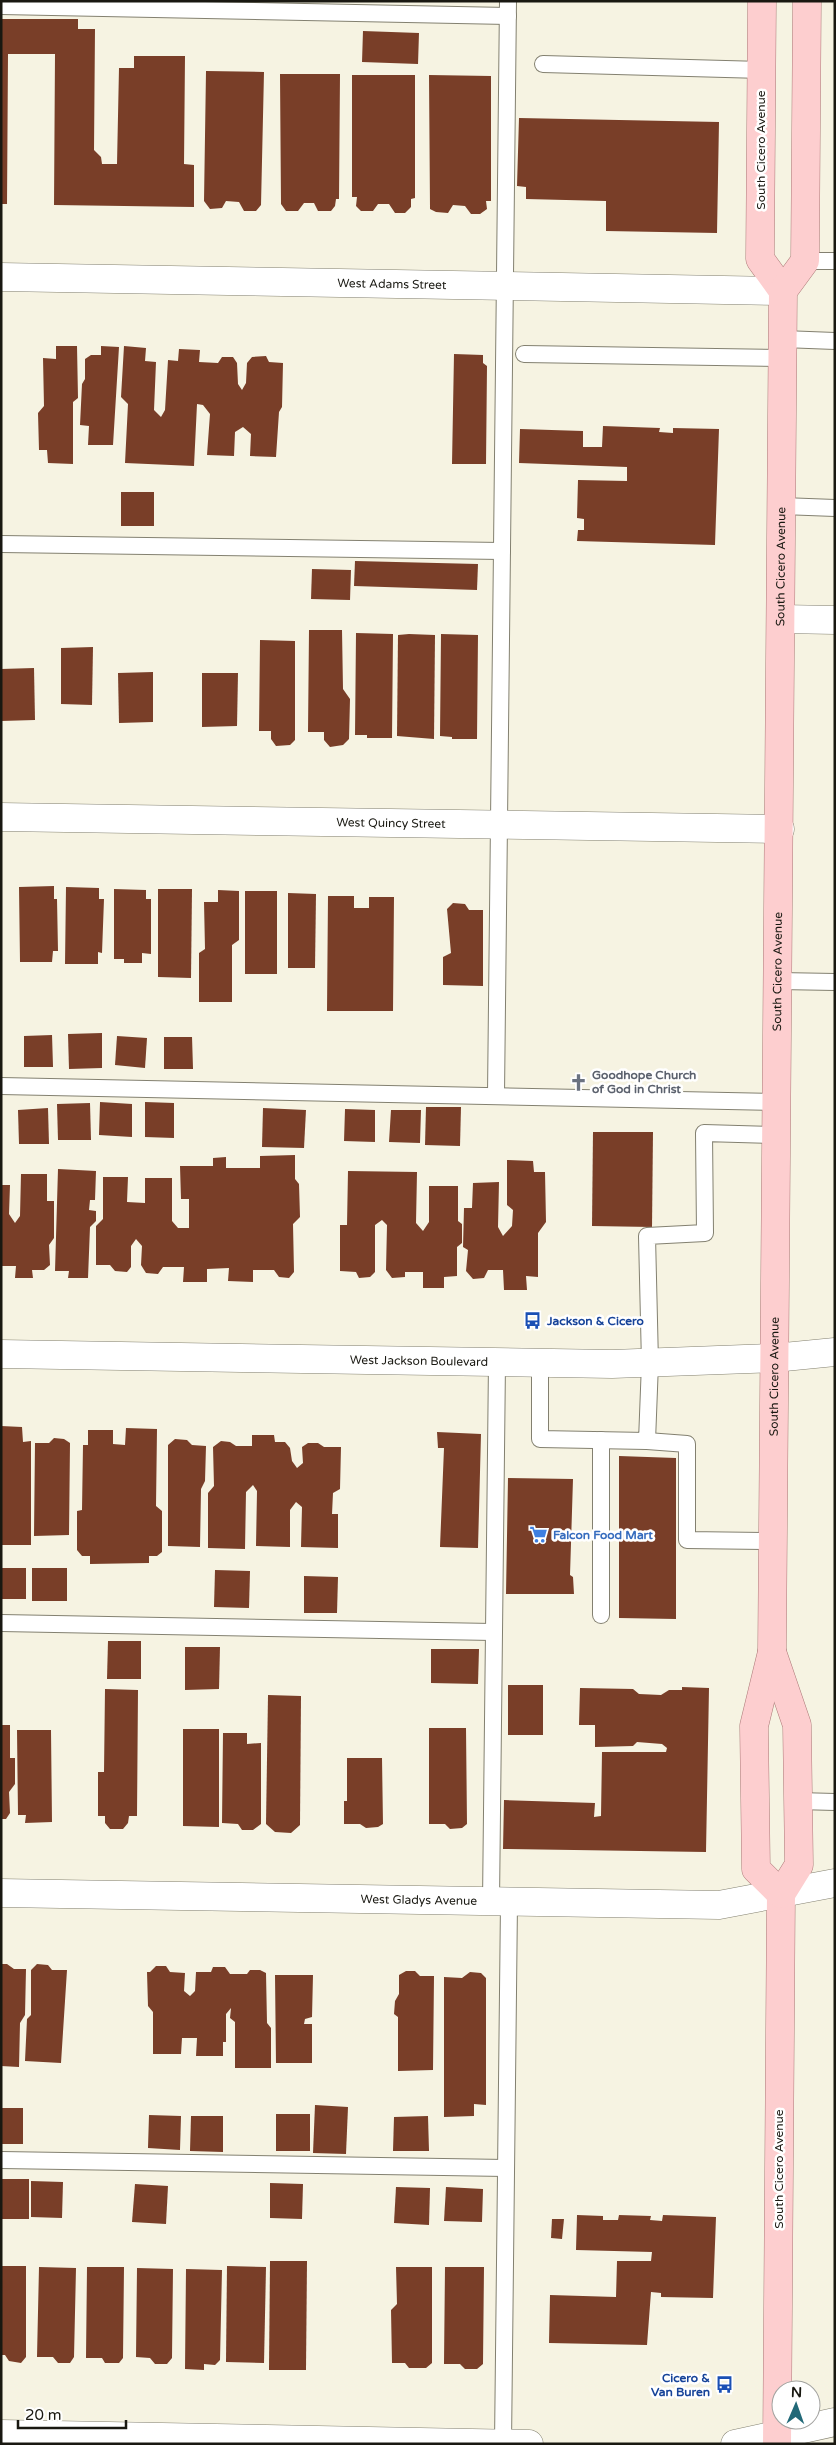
<svg xmlns="http://www.w3.org/2000/svg" width="836" height="2445" font-family="'Varela Round',sans-serif">
	<style>
		.building { fill: #793e28 }
		.lines { fill: none; stroke-linecap: round; stroke-linejoin: round }
		.lane-casing { stroke: #838070; stroke-width: 18 }
		.street-casing { stroke: #838070; stroke-width: 29 }
		.secondary-casing { stroke: #838070; stroke-width: 29 }
		.primary-casing { stroke: #ac7978; stroke-width: 29 }
		.lane { stroke: #fff; stroke-width: 16 }
		.street { stroke: #fff; stroke-width: 28 }
		.secondary { stroke: #fff; stroke-width: 28 }
		.primary { stroke: #fdcecf; stroke-width: 28 }
		.labels { text-anchor: middle; dominant-baseline: central; stroke-width: 5; stroke-linejoin: round; paint-order: stroke }
		.street-label { font-size: 12px; fill: #191811; stroke: #fff }
		.worship-label { font-size: 12px; font-weight: bold; fill: #5b616d; stroke: #fff; text-anchor: start }
		.transit-label { font-size: 12px; font-weight: bold; fill: #164399; stroke: #fff; text-anchor: start }
		.shop-label { font-size: 12px; font-weight: bold; fill: #366cbe; stroke: #fff; text-anchor: start }
	</style>
	<rect width="100%" height="100%" fill="#f6f3e2"/>
	<g class="building">
		<polygon points="1,19 78,19 78,29 95,29 94,150 101,157 102,164 117,164 119,68 134,68 134,56 185,56 184,164 194,165 194,207 54,205 55,54 8,54 7,204 1,204"/>
		<polygon points="363,31 419,33 418,64 362,62"/>
		<polygon points="206,71 264,72 261,205 256,211 244,211 239,202 226,201 222,208 210,209 204,201"/>
		<polygon points="280,74 340,74 339,199 336,199 335,206 331,211 318,211 314,203 304,203 298,211 286,211 281,204"/>
		<polygon points="352,75 415,75 415,198 411,199 411,207 405,213 395,213 389,204 378,204 373,211 361,211 356,206 357,197 352,197"/>
		<polygon points="429,75 491,76 491,201 486,201 487,209 480,214 471,214 465,206 453,205 448,213 436,212 430,209"/>
		<polygon points="519,118 719,122 717,233 606,231 606,201 526,199 526,187 517,186"/>
		<polygon points="56,346 77,346 78,398 73,402 73,464 48,463 47,450 39,450 38,413 44,406 43,358 56,359"/>
		<polygon points="101,346 119,347 113,445 88,445 89,426 80,425 82,384 85,379 85,359 91,355 101,355"/>
		<polygon points="124,346 146,348 145,361 156,362 154,410 161,417 165,410 168,360 178,361 179,349 200,350 199,362 218,363 222,357 233,357 237,363 238,384 242,390 246,383 247,363 252,357 266,356 269,362 283,363 282,407 279,412 276,457 250,456 251,434 243,427 235,432 234,456 207,455 210,414 203,405 197,404 194,466 125,463 128,404 121,397"/>
		<polygon points="454,354 483,355 483,363 487,366 486,464 452,464"/>
		<polygon points="603,426 660,428 659,432 673,433 673,428 719,429 715,545 577,541 578,530 584,530 584,519 577,518 578,480 627,481 627,467 519,463 520,429 583,431 583,447 602,447"/>
		<rect x="121" y="492" width="33" height="34"/>
		<polygon points="355,561 478,564 477,590 354,586"/>
		<polygon points="312,569 351,570 350,600 311,599"/>
		<polygon points="309,630 342,630 343,689 350,699 349,739 343,745 330,747 324,740 324,732 308,732"/>
		<polygon points="356,633 393,634 392,738 367,738 367,735 355,735"/>
		<polygon points="409,634 435,635 434,739 397,736 398,635"/>
		<polygon points="441,634 478,635 477,739 452,739 452,737 440,736"/>
		<polygon points="260,640 295,641 295,740 290,745 276,746 271,739 271,731 259,731"/>
		<polygon points="93,647 92,705 61,704 61,648"/>
		<polygon points="34,668 35,720 1,721 1,669"/>
		<polygon points="153,672 153,722 119,723 118,673"/>
		<polygon points="202,673 238,673 237,726 202,727"/>
		<polygon points="54,886 54,899 57,899 58,951 53,951 52,962 20,962 19,887"/>
		<polygon points="66,887 99,888 99,899 104,899 102,953 98,952 98,964 65,964"/>
		<polygon points="114,889 146,890 146,899 151,899 151,954 142,953 142,963 124,963 124,959 114,959"/>
		<polygon points="158,889 192,889 191,978 158,977"/>
		<polygon points="218,890 239,891 239,940 232,945 232,1002 199,1002 199,953 205,949 204,902 218,902"/>
		<rect x="245" y="891" width="32" height="83"/>
		<polygon points="288,893 316,894 315,968 288,968"/>
		<polygon points="328,896 354,896 354,908 369,908 369,897 394,897 393,1011 327,1011"/>
		<polygon points="453,903 465,904 469,910 483,910 483,986 443,985 443,957 451,953 447,909"/>
		<polygon points="102,1033 102,1068 69,1069 68,1034"/>
		<polygon points="52,1035 53,1067 24,1067 24,1036"/>
		<polygon points="117,1036 147,1038 145,1068 115,1065"/>
		<polygon points="164,1037 192,1037 193,1069 164,1069"/>
		<polygon points="100,1102 132,1104 132,1137 99,1135"/>
		<polygon points="145,1102 174,1103 174,1138 145,1137"/>
		<polygon points="90,1103 91,1140 58,1140 57,1104"/>
		<polygon points="426,1107 461,1107 460,1146 425,1145"/>
		<polygon points="48,1108 49,1144 19,1144 18,1110"/>
		<polygon points="263,1108 306,1110 304,1148 262,1147"/>
		<polygon points="345,1109 375,1110 375,1142 344,1141"/>
		<polygon points="391,1110 421,1110 420,1143 389,1142"/>
		<polygon points="593,1132 653,1132 652,1227 592,1226"/>
		<polygon points="295,1155 295,1179 299,1184 300,1217 293,1224 294,1272 289,1278 279,1277 274,1270 253,1270 253,1282 228,1281 229,1268 207,1269 207,1282 183,1282 184,1267 163,1267 158,1274 146,1273 141,1265 142,1246 136,1239 131,1246 131,1267 127,1272 115,1271 110,1265 96,1265 96,1226 103,1219 103,1177 128,1177 127,1202 145,1203 145,1178 172,1178 172,1221 178,1228 189,1228 189,1199 181,1199 180,1166 213,1166 213,1158 226,1157 226,1168 260,1168 260,1156"/>
		<polygon points="507,1160 533,1161 534,1172 545,1172 546,1222 538,1233 538,1277 526,1276 527,1290 504,1290 503,1270 488,1270 484,1278 473,1279 466,1271 468,1250 463,1247 464,1208 472,1208 473,1183 499,1182 498,1227 503,1236 512,1226 513,1210 507,1205"/>
		<polygon points="58,1169 96,1171 95,1200 90,1200 89,1210 96,1211 96,1221 90,1227 88,1278 68,1278 69,1271 55,1271"/>
		<polygon points="348,1171 417,1172 416,1223 423,1231 429,1222 429,1186 458,1186 458,1221 462,1224 462,1243 457,1247 457,1276 444,1277 444,1288 423,1288 423,1272 405,1272 405,1277 392,1278 386,1270 387,1225 382,1220 375,1225 375,1272 370,1277 359,1278 356,1272 340,1271 340,1225 347,1225"/>
		<polygon points="21,1174 47,1174 47,1201 54,1201 54,1238 49,1245 50,1265 44,1270 32,1270 33,1278 15,1278 16,1266 1,1266 1,1185 10,1185 9,1214 15,1223 20,1216"/>
		<polygon points="1,1426 22,1427 23,1442 31,1441 31,1545 1,1545"/>
		<polygon points="126,1428 157,1429 156,1506 162,1511 162,1552 157,1556 149,1556 149,1563 90,1564 90,1556 82,1556 77,1550 77,1511 82,1510 83,1445 88,1445 88,1430 113,1430 113,1444 125,1445"/>
		<polygon points="437,1432 481,1434 478,1548 440,1547 444,1448 438,1448"/>
		<polygon points="252,1435 274,1435 275,1442 285,1442 290,1448 292,1461 297,1468 303,1463 302,1447 308,1443 318,1443 324,1447 341,1447 340,1489 333,1493 332,1514 338,1514 338,1548 301,1547 302,1507 296,1502 290,1510 290,1547 256,1546 257,1491 253,1485 246,1492 245,1549 208,1548 208,1493 214,1486 213,1447 221,1441 230,1442 236,1446 252,1446"/>
		<polygon points="54,1438 64,1439 70,1443 69,1535 34,1536 35,1443 49,1443"/>
		<polygon points="175,1439 187,1440 192,1445 206,1446 205,1481 201,1489 200,1547 168,1546 168,1445"/>
		<polygon points="619,1456 676,1458 676,1619 619,1618"/>
		<polygon points="508,1478 573,1479 570,1575 573,1577 574,1594 506,1594"/>
		<rect x="1" y="1568" width="25" height="31"/>
		<rect x="32" y="1568" width="35" height="33"/>
		<polygon points="215,1570 250,1571 249,1608 214,1607"/>
		<polygon points="304,1576 338,1577 337,1613 304,1613"/>
		<polygon points="108,1641 141,1641 141,1679 107,1679"/>
		<polygon points="185,1647 220,1647 219,1689 185,1690"/>
		<polygon points="431,1649 479,1649 478,1684 431,1683"/>
		<rect x="508" y="1685" width="35" height="50"/>
		<polygon points="682,1687 709,1688 706,1852 503,1849 504,1800 595,1803 594,1817 601,1816 602,1752 666,1752 667,1748 662,1744 637,1742 633,1746 595,1747 595,1725 579,1725 580,1688 633,1689 639,1694 661,1695 669,1690 682,1690"/>
		<polygon points="105,1689 138,1690 137,1816 129,1816 128,1823 123,1829 110,1829 105,1823 105,1816 98,1816 98,1772 104,1772"/>
		<polygon points="268,1695 301,1696 300,1825 291,1833 275,1832 266,1824"/>
		<polygon points="1,1725 10,1725 10,1758 15,1758 15,1784 9,1792 10,1813 6,1819 1,1819"/>
		<polygon points="429,1728 466,1728 467,1824 462,1828 450,1829 445,1824 429,1824"/>
		<polygon points="183,1729 219,1729 219,1827 183,1826"/>
		<polygon points="17,1730 51,1730 52,1822 25,1823 26,1815 18,1815"/>
		<polygon points="223,1733 247,1733 247,1744 261,1743 261,1824 253,1830 242,1830 238,1824 222,1823"/>
		<polygon points="347,1758 382,1758 383,1824 378,1827 366,1828 360,1824 344,1824 344,1801 347,1801"/>
		<polygon points="1,1964 7,1964 14,1969 26,1969 25,2015 20,2023 19,2067 1,2066"/>
		<polygon points="37,1964 48,1965 52,1970 67,1970 61,2063 25,2061 27,2019 31,2015 31,1970"/>
		<polygon points="156,1966 166,1966 170,1972 185,1973 184,1991 190,1996 195,1991 196,1972 211,1972 213,1967 225,1967 230,1974 247,1974 250,1970 260,1970 266,1973 267,2023 271,2028 271,2068 235,2068 235,2022 230,2018 231,2008 226,2014 226,2042 223,2042 223,2056 196,2056 197,2038 182,2038 181,2054 153,2054 153,2012 148,2006 147,1972 150,1972"/>
		<polygon points="406,1971 415,1971 420,1976 434,1976 433,2070 398,2071 398,2017 394,2014 395,2001 399,1994 399,1975"/>
		<polygon points="470,1972 481,1973 486,1978 486,2105 474,2104 474,2116 444,2117 444,1977 462,1978"/>
		<polygon points="275,1975 313,1975 312,2017 305,2019 304,2024 312,2024 312,2063 276,2063"/>
		<polygon points="315,2105 348,2107 346,2154 313,2153"/>
		<rect x="1" y="2108" width="22" height="36"/>
		<rect x="276" y="2114" width="34" height="37"/>
		<polygon points="149,2115 181,2116 180,2150 148,2148"/>
		<polygon points="191,2116 223,2116 223,2152 190,2151"/>
		<polygon points="428,2116 429,2151 393,2151 394,2117"/>
		<rect x="1" y="2179" width="28" height="40"/>
		<polygon points="31,2181 63,2182 62,2218 31,2217"/>
		<polygon points="270,2183 303,2184 302,2219 270,2218"/>
		<polygon points="135,2184 168,2186 166,2224 132,2222"/>
		<polygon points="396,2187 430,2188 429,2225 394,2223"/>
		<polygon points="446,2187 483,2189 482,2222 444,2221"/>
		<polygon points="577,2215 603,2216 603,2220 618,2220 619,2215 651,2216 650,2220 662,2221 663,2215 716,2217 713,2298 661,2297 661,2293 651,2292 647,2345 549,2343 550,2295 616,2297 617,2261 651,2261 652,2252 576,2250"/>
		<polygon points="552,2219 564,2219 562,2239 551,2238"/>
		<polygon points="270,2261 307,2261 306,2370 269,2370"/>
		<polygon points="1,2266 26,2266 26,2357 21,2363 9,2361 5,2355 1,2355"/>
		<polygon points="227,2266 266,2267 264,2363 226,2362"/>
		<polygon points="39,2267 76,2268 74,2357 70,2363 58,2363 53,2357 37,2357"/>
		<polygon points="87,2267 124,2267 123,2358 119,2363 105,2363 102,2358 86,2358"/>
		<polygon points="396,2267 432,2267 432,2363 426,2368 409,2368 405,2363 392,2363 391,2310 397,2304"/>
		<polygon points="445,2267 484,2267 483,2364 477,2369 465,2369 460,2364 444,2364"/>
		<polygon points="137,2268 173,2269 172,2358 167,2364 155,2364 150,2358 136,2357"/>
		<polygon points="186,2269 222,2270 220,2360 215,2365 204,2364 204,2370 185,2369"/>
	</g>
	<g class="lines">
		<defs>
			<g id="lane">
				<polyline points="1,6 508,16"/>
				<polyline points="543,64 762,70"/>
				<polyline points="805,261 835,261"/>
				<polyline points="783,339 835,341"/>
				<polyline points="524,354 783,358"/>
				<polyline points="782,506 835,508"/>
				<polyline points="1,544 502,551"/>
				<polyline points="779,981 835,982"/>
				<polyline points="1,1086 777,1102"/>
				<polyline points="496,1095 508,1"/>
				<polyline points="540,1363 540,1439 647,1441 650,1363 647,1236 705,1233 704,1133 777,1135"/>
				<polyline points="647,1441 687,1444 687,1540 774,1541"/>
				<polyline points="601,1615 601,1440"/>
				<polyline points="1,1623 493,1632"/>
				<polyline points="798,1801 835,1802"/>
				<polyline points="491,1902 497,1362"/>
				<polyline points="1,2160 506,2168"/>
				<polyline points="503,2444 509,1902"/>
			</g>
			<g id="street">
				<path id="s1" d="M1,277L783,291"/>
				<polyline points="781,619 835,620"/>
				<path id="s2" d="M1,817L780,829"/>
				<path id="s3" d="M1,1893L719,1905L835,1883"/>
				<polyline points="1,2434 529,2444"/>
				<polyline points="735,2444 835,2422"/>
			</g>
			<g id="secondary">
				<path id="s4" d="M1,1354L612,1364L774,1358L835,1352"/>
			</g>
			<g id="primary">
				<polyline points="762,1 760,259 783,291"/>
				<polyline points="772,1652 797,1725 799,1865 781,1894 777,2444"/>
				<path id="s5" d="M781,1894L756,1869L754,1726L772,1652L783,291L805,261L807,1"/>
			</g>
		</defs>
		<use href="#lane" class="lane-casing"/>
		<use href="#street" class="street-casing"/>
		<use href="#secondary" class="secondary-casing"/>
		<use href="#primary" class="primary-casing"/>
		<use href="#lane" class="lane"/>
		<use href="#street" class="street"/>
		<use href="#secondary" class="secondary"/>
		<use href="#primary" class="primary"/>
	</g>
	<defs>
		<symbol id="church-bare" viewBox="-9 -9 18 18"><path d="M-1.2-6h2.4v3.5h3.3v2.4h-3.3V6h-2.4V-.1h-3.3v-2.4h3.3Z" fill="#6b7280" stroke="#fff" stroke-width="2.5" paint-order="stroke"/></symbol>
		<symbol id="bus-bare" viewBox="-9 -9 18 18"><path d="M-5-6H5V4H4V6H2V4H-2V6H-4V4H-5ZM-3.5-4V0h7V-4ZM-3.5 1.2v1.5H-2V1.2ZM2 1.2v1.5H3.5V1.2Z" fill="#1a4fb4" stroke="#fff" stroke-width="2.5" paint-order="stroke"/></symbol>
		<symbol id="supermarket-bare" viewBox="-9 -9 18 18"><path d="M-6-5.5h2.5l.6 2H6L4.5 2H-2.5L-4.4-4H-6ZM-1.5 3.2a1.3 1.3 0 1 0 .1 0ZM3 3.2a1.3 1.3 0 1 0 .1 0Z" fill="#3f7fe0" stroke="#fff" stroke-width="2.5" paint-order="stroke"/></symbol>
	</defs>
	<g fill-rule="evenodd">
		<use href="#church-bare" x="566" y="1070" width="25" height="25"/>
		<use href="#bus-bare" x="520" y="1308" width="25" height="25"/>
		<use href="#supermarket-bare" x="526" y="1522" width="25" height="25"/>
		<use href="#bus-bare" x="712" y="2372" width="25" height="25"/>
	</g>
	<g class="labels">
		<g class="street-label">
			<text transform="translate(761 150) rotate(-90)">South Cicero Avenue</text>
			<text stroke="none"><textPath href="#s1" startOffset="391">West Adams Street</textPath></text>
			<text stroke="none"><textPath href="#s5" startOffset="1340">South Cicero Avenue</textPath></text>
			<text stroke="none"><textPath href="#s2" startOffset="390">West Quincy Street</textPath></text>
			<text stroke="none"><textPath href="#s5" startOffset="935">South Cicero Avenue</textPath></text>
			<text stroke="none"><textPath href="#s4" startOffset="418">West Jackson Boulevard</textPath></text>
			<text stroke="none"><textPath href="#s5" startOffset="530">South Cicero Avenue</textPath></text>
			<text stroke="none"><textPath href="#s3" startOffset="418">West Gladys Avenue</textPath></text>
			<text transform="translate(779 2169) rotate(-90)">South Cicero Avenue</text>
		</g>
		<g class="worship-label">
			<text x="592" y="1075">Goodhope Church<tspan x="592" dy="14">of God in Christ</tspan></text>
		</g>
		<g class="transit-label">
			<text x="547" y="1321">Jackson &amp; Cicero</text>
			<text x="710" y="2378" text-anchor="end">Cicero &amp;<tspan x="710" dy="14">Van Buren</tspan></text>
		</g>
		<g class="shop-label">
			<text x="553" y="1535">Falcon Food Mart</text>
		</g>
	</g>
	<rect width="836" height="2445" fill="none" stroke="#191811" stroke-width="5"/>
	<g transform="translate(796 2405) rotate(2)"><circle r="24" fill="#ffffff" stroke="#a3a3a0"/>
	<path d="M0-4L9 19L0 12L-9 19Z" fill="#226978"/>
	<text y="-8" font-size="14" font-weight="bold" text-anchor="middle" fill="#191811">N</text>
	</g>
	<path d="M18 2420v8h108v-8" fill="none" stroke="#191811" stroke-width="2.5"/>
	<text x="25" y="2420" font-size="15" fill="#191811" stroke="#ffffff" stroke-width="4" paint-order="stroke">20 m</text>
</svg>
